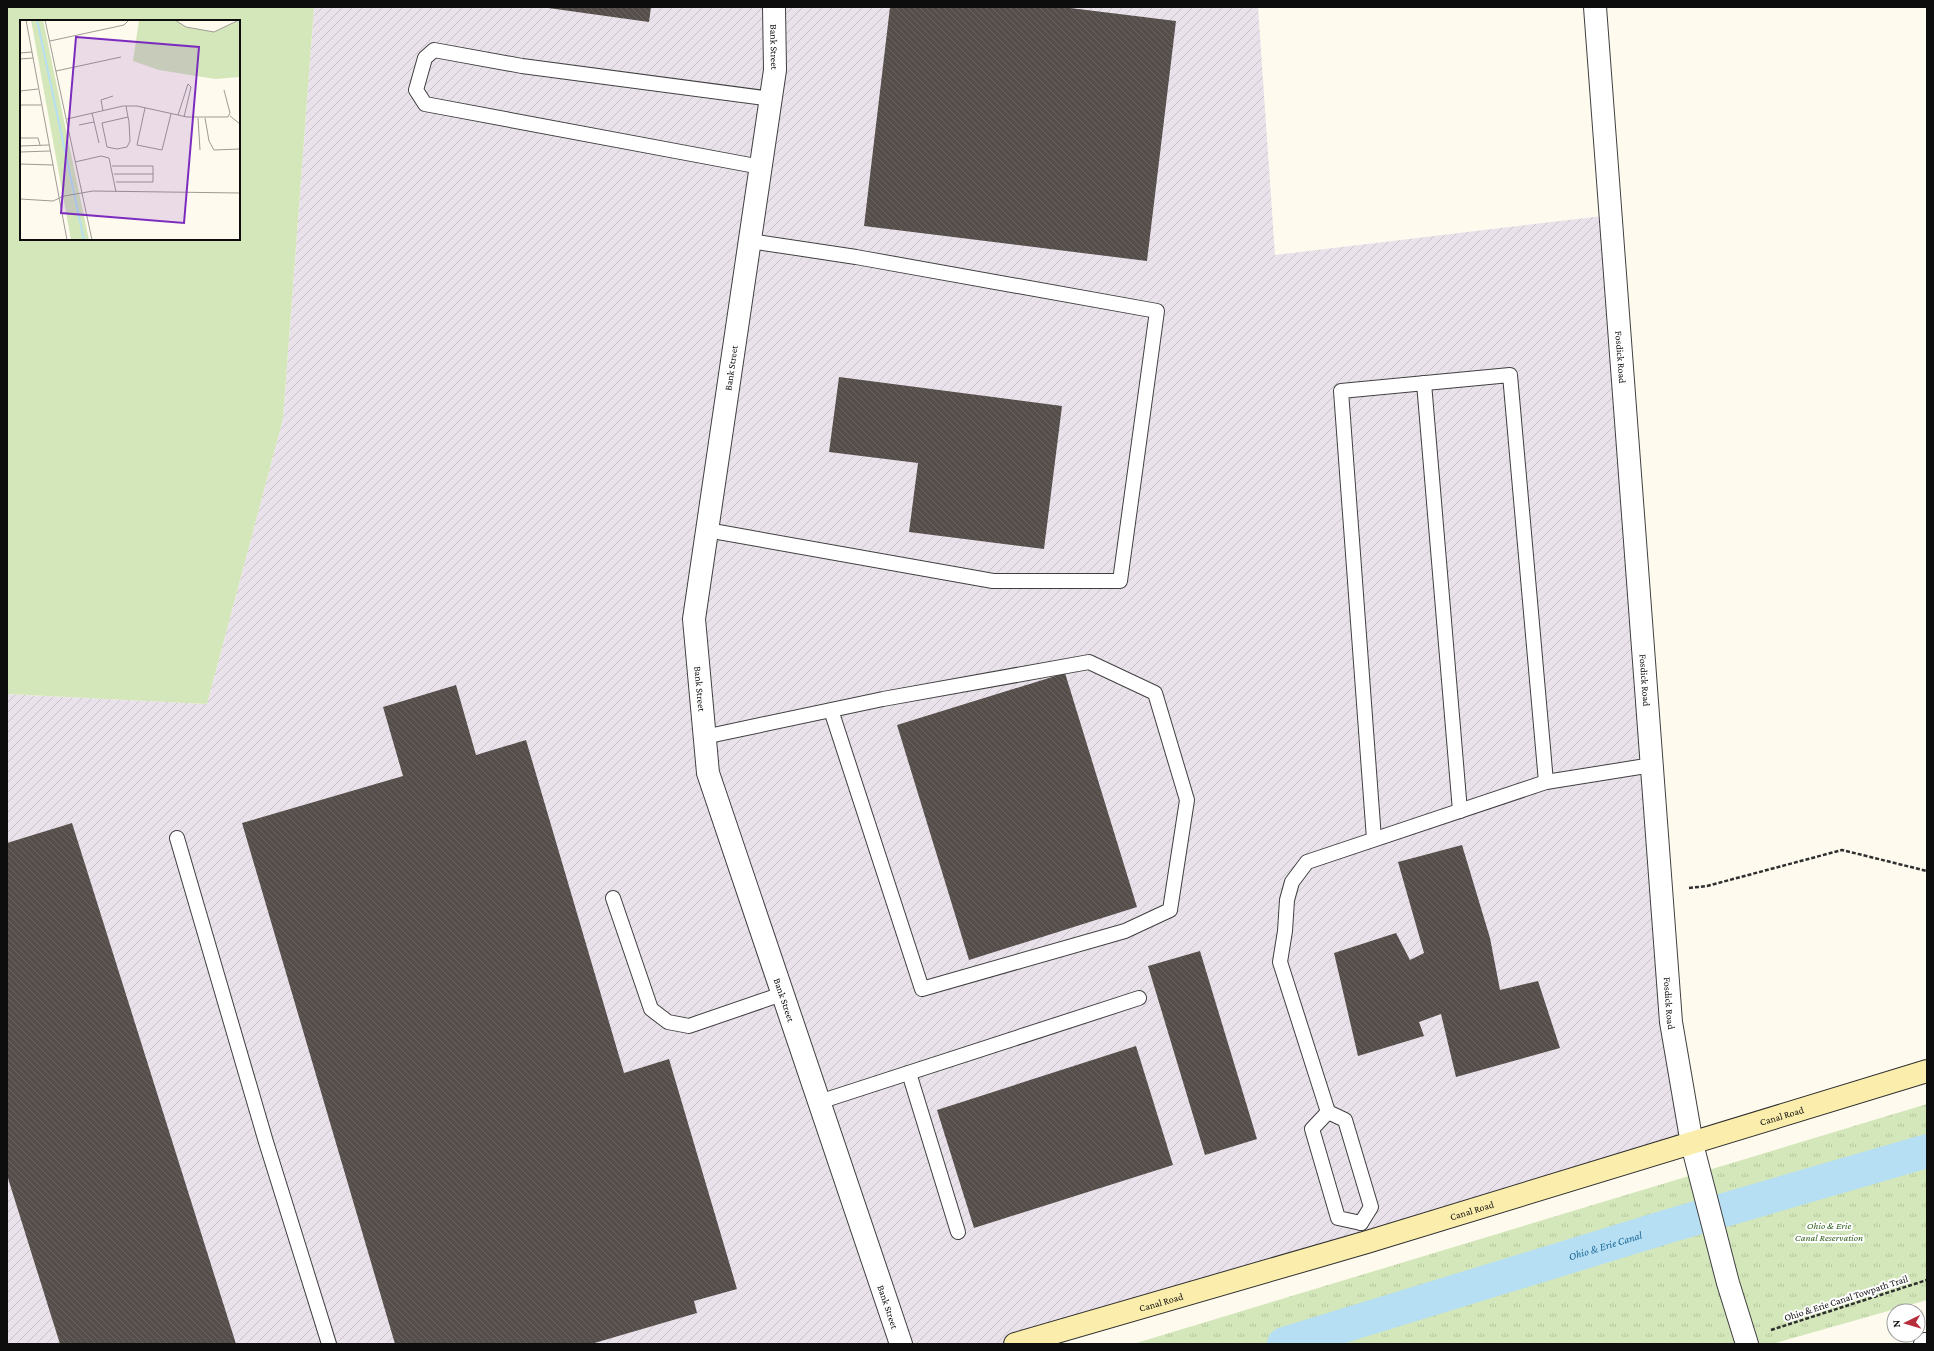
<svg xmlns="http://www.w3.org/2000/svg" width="1934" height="1351" font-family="'Crimson Pro',serif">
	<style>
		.industrial { fill: url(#industrial-furrows) }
		.grass { fill: #d4e7ba; fill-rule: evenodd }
		.park { fill: url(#park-tufts) }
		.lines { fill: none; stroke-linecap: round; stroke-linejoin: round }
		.canal { stroke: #b6dff3; stroke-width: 34 }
		.building { fill: url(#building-back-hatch) }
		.service-casing { stroke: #404040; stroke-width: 16 }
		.minor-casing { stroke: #404040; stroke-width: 24 }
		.secondary-casing { stroke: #2f2f2f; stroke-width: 24 }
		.path { stroke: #2f2f2f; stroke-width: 2.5; stroke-dasharray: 4 2; stroke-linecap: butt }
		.service { stroke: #fff; stroke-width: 14 }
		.minor { stroke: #fff; stroke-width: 22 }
		.secondary { stroke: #fbeead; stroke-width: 22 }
		.labels { text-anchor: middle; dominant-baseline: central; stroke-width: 4; stroke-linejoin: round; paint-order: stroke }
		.street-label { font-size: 10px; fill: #0d0d0d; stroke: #fff }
		.park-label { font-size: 10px; font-style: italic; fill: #326121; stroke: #fff }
		.water-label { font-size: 11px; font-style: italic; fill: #1d6998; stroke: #fff }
		.inset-river { fill: none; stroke: #b6dff3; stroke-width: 2 }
		.inset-road { fill: none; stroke: #9e9b94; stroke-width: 1 }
		.view { fill: #7b2cbf; fill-opacity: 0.15; stroke: #7b2cbf; stroke-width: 2 }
		.inset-edge { fill: none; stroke: #0d0d0d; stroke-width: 2 }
	</style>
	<defs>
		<pattern id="industrial-furrows" width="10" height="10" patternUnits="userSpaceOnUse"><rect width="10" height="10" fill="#eae2eb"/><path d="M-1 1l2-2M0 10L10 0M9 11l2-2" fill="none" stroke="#c8c1c8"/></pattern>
		<pattern id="park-tufts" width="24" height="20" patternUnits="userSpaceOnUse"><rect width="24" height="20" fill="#d4e7ba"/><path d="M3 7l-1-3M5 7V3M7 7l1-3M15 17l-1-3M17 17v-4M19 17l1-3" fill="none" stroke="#b5c59f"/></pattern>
		<pattern id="building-back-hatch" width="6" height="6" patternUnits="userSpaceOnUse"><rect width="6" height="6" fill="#554e4a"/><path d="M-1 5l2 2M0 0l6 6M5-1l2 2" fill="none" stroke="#686360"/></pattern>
	</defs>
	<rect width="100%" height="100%" fill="#fefaee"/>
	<polygon class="industrial" points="314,7 1258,7 1275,255 1611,215 1692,1144 1016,1344 7,1344 7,694 207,704 283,419"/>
	<path class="grass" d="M7,7H314L283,419L207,704L7,694ZM21,21H239V239H21Z"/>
	<polygon class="park" points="1927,1104 1927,1300 1772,1344 1133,1344"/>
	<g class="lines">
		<path class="canal" id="s1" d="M1284,1344L1669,1226L1927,1151"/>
	</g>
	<g class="building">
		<polygon points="541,7 651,7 649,22"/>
		<polygon points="890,7 1062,7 1176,21 1147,261 864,226"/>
		<polygon points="839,377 1062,406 1044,549 909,532 918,463 829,452"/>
		<polygon points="1065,673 1137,907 969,960 897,725"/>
		<polygon points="456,685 476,755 526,740 624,1073 669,1059 737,1289 694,1301 697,1313 591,1344 395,1344 242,823 403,776 383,707"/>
		<polygon points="72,823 236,1344 60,1344 7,1175 7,843"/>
		<polygon points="1462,845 1490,938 1500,990 1538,981 1560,1048 1456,1077 1441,1014 1419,1022 1424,1036 1358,1056 1334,953 1396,933 1410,960 1424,953 1398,862"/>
		<polygon points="1200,951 1257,1139 1205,1155 1148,966"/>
		<polygon points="1136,1046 1173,1165 974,1228 937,1110"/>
	</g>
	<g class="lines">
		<defs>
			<g id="service">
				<polyline points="761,167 425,104 416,90 425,58 434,50 522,66 772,99"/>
				<polyline points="1424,383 1460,811"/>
				<polyline points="707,530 993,581 1120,581 1157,311 856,257 750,241"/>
				<polyline points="704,737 883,699 1089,662 1155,693 1187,800 1170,910 1125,931 922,989 831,710"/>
				<polyline points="177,838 266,1142 329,1344"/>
				<polyline points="1374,839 1341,391 1510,375 1546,782"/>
				<polyline points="613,898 651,1009 668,1022 689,1026 782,994"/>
				<polyline points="909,1073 958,1232"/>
				<polyline points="819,1102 1139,998"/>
				<polyline points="1328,1112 1312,1129 1338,1218 1361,1223"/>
				<polyline points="1361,1223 1371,1207 1345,1120 1328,1112 1280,962 1285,931 1287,900 1292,882 1307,862 1546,782 1652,765"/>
			</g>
			<g id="minor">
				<path id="s2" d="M774,7L775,70L694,619L708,773L901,1344"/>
				<path id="s3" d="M1595,7L1671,1022L1692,1144L1728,1283L1747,1344"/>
				<polyline points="1925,1344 1927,1344"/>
			</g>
			<g id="secondary">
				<path id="s4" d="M1015,1344L1367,1242L1927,1071"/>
			</g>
		</defs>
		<use href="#service" class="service-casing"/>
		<use href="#minor" class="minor-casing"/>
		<use href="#secondary" class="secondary-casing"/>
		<g class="path">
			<polyline points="1689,888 1707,886 1842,850 1927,871"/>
			<polyline points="1771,1330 1927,1280"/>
		</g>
		<use href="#service" class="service"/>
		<use href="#minor" class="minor"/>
		<use href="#secondary" class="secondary"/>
	</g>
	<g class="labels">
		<g class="street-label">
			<text stroke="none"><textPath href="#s2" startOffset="40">Bank Street</textPath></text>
			<text stroke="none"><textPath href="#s3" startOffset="351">Fosdick Road</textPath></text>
			<text transform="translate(731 368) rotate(-82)">Bank Street</text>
			<text stroke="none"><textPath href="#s3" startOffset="675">Fosdick Road</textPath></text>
			<text stroke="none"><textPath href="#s2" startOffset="688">Bank Street</textPath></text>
			<text stroke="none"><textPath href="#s2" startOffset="1012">Bank Street</textPath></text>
			<text stroke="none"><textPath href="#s3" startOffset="999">Fosdick Road</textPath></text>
			<text stroke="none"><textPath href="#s4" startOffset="800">Canal Road</textPath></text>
			<text stroke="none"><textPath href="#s4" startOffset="476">Canal Road</textPath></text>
			<text transform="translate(1846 1298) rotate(-18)">Ohio &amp; Erie Canal Towpath Trail</text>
			<text stroke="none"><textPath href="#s4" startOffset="152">Canal Road</textPath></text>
			<text stroke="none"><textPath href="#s2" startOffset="1336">Bank Street</textPath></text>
		</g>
		<g class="park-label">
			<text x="1829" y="1225">Ohio &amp; Erie<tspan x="1829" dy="12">Canal Reservation</tspan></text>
		</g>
		<g class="water-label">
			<text stroke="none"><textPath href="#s1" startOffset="336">Ohio &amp; Erie Canal</textPath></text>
		</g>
	</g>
	<g transform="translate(20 20)">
		<rect width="220" height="220" fill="#fefaee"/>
		<path d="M119,0H155L166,7L194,12L220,0V57L195,59L139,50L113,41Z" fill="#d4e7ba"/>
		<path d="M11,0H23L69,220H51Z" fill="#d4e7ba"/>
		<path class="inset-river" d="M17,0L64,220"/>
		<path class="inset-road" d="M6,0L47,220M25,0L72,220M155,0L166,7L194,12L219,0M30,21L104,5L109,0M0,33L12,32M0,39L13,38M36,51L101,37M0,71L18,69M0,85H21M106,86L108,97L109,102L110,121L107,127L97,129L87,127L82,103L108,97M125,88L117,125L142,130L151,94M83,91L81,80L93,76M72,93L79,123M158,95L168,64L171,67L164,97M210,96L220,104M178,98L180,130M185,98L189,121L194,130L220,129M47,99L103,86H117L167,97H208L210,93L204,70M59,105L74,102M0,118H18L20,125M0,126L29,125M0,132L30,131M55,142L81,136L89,138L96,172M0,144L33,145M92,146H133V162H96M94,154H133M0,179L33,181L44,176L73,171L220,173"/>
		<path class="view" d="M56,17L179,27L164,203L41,193Z"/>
		<rect width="220" height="220" class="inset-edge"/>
	</g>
	<rect width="1934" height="1351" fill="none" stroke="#0d0d0d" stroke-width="16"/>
	<g transform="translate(1906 1323) rotate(265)"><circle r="19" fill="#ffffff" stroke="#9e9e9e"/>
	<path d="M0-3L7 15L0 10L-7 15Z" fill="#b62d3b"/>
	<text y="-6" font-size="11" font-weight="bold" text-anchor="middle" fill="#0d0d0d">N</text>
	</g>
</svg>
